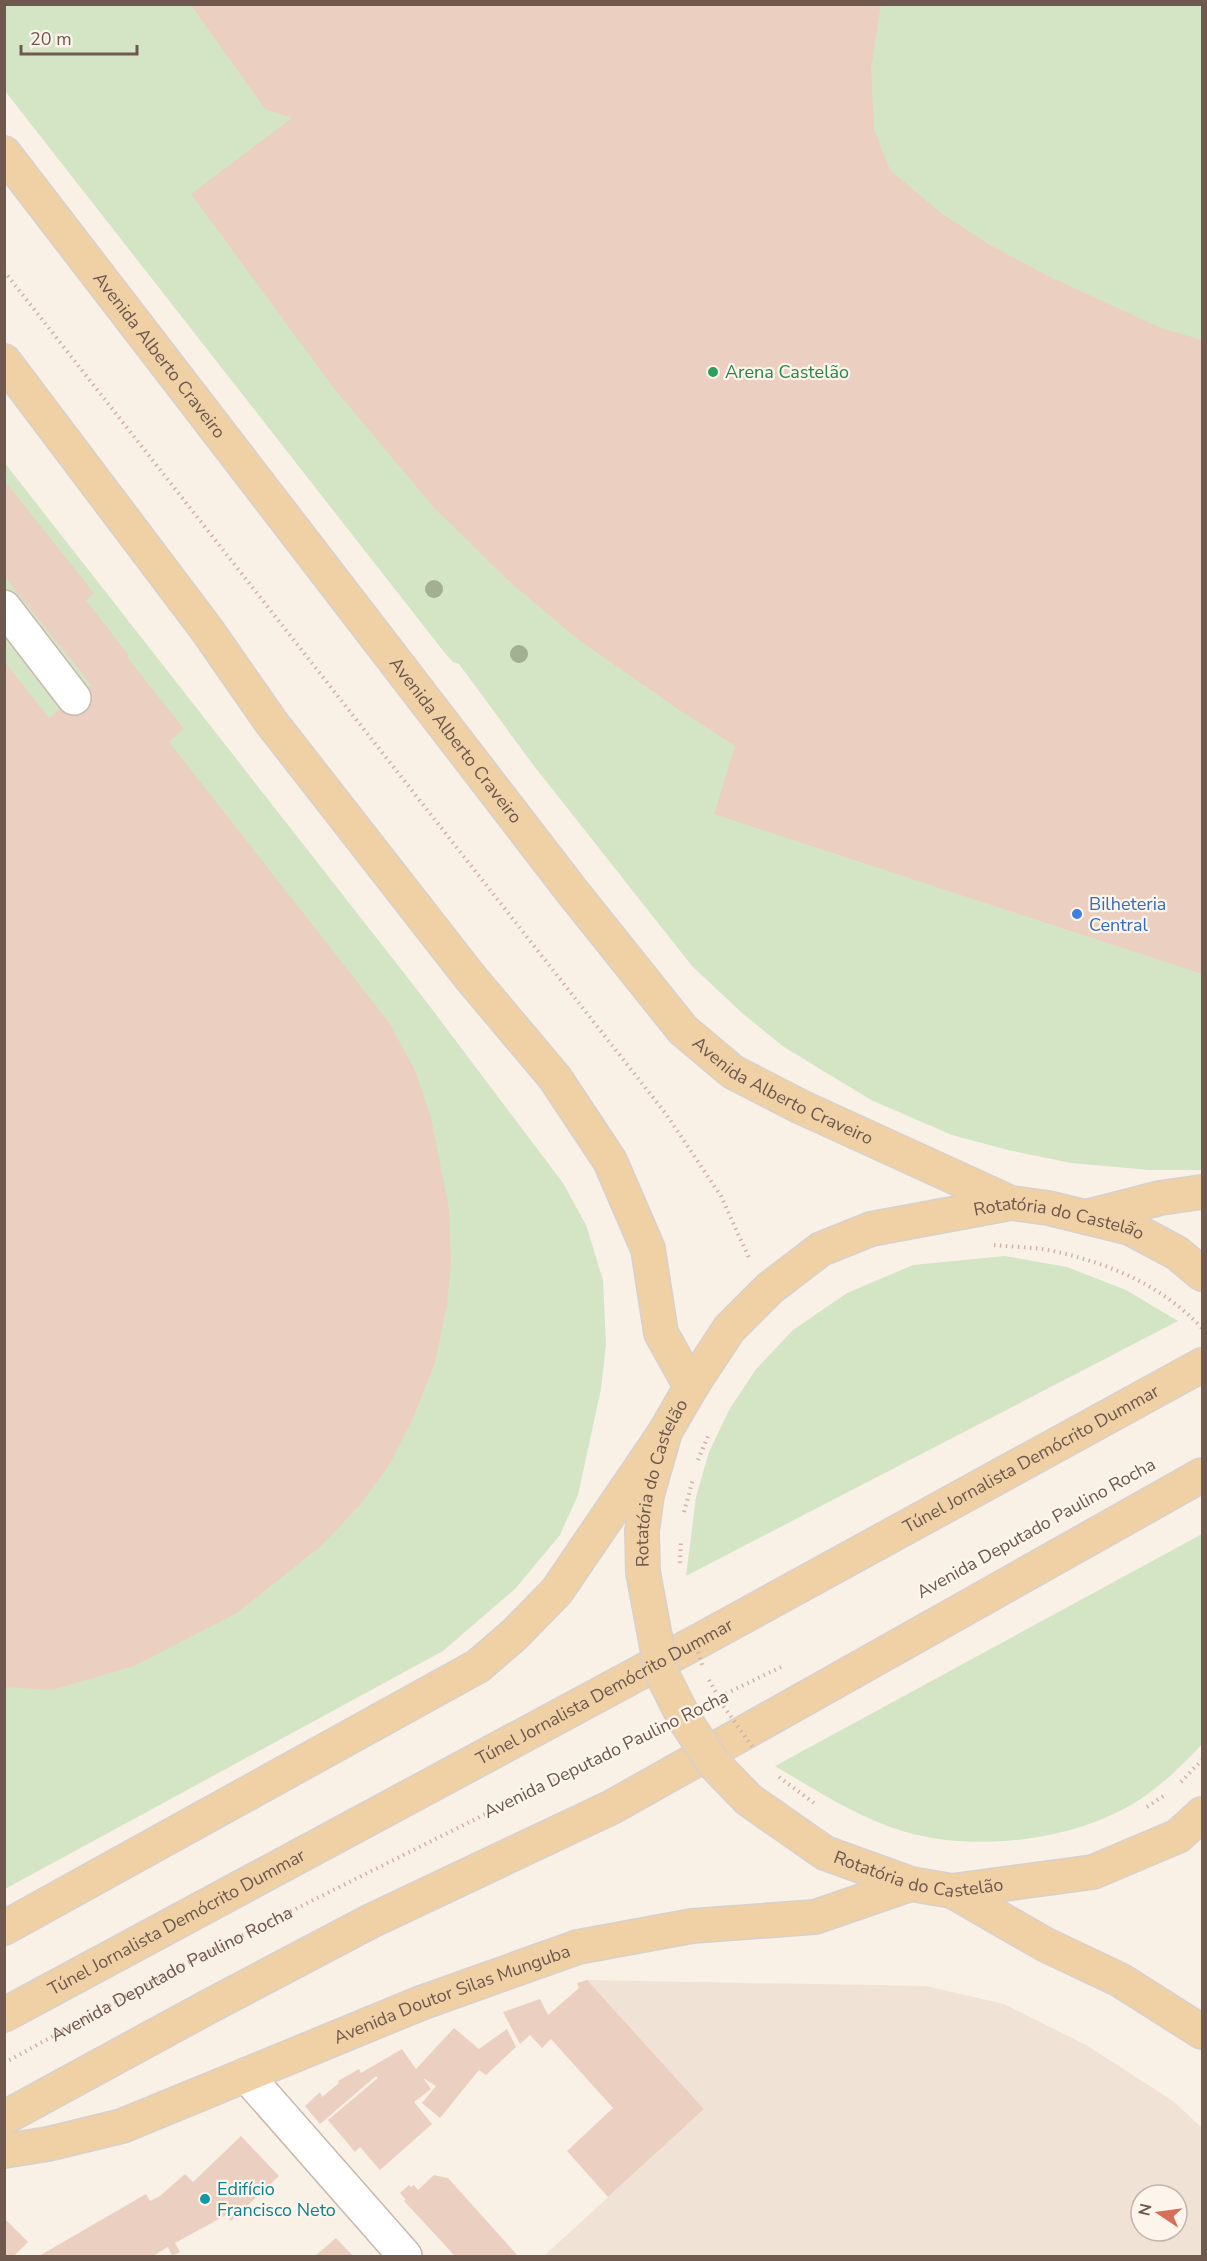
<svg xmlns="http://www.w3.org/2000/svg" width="1207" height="2261" font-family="'Nunito Sans',sans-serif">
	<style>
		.residential { fill: #f0e2d5; fill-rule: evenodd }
		.green { fill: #d4e5c6 }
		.building { fill: #ebcfc0 }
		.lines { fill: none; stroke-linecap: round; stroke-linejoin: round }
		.minor-casing { stroke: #c9b8ad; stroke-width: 36 }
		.major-casing { stroke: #d7d0cd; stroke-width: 36 }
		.path { stroke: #d0b3a4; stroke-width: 4; stroke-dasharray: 1.5 4.5; stroke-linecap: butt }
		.minor { stroke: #fff; stroke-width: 33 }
		.major { stroke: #f0d1a5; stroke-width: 33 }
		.major-bridge-casing { stroke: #d7d0cd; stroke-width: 36; stroke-linecap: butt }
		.path-bridge { stroke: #d0b3a4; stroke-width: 4; stroke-dasharray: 1.5 4.5; stroke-linecap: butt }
		.major-bridge { stroke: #f0d1a5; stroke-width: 33 }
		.tree { fill: #a2af90 }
		.leisure-dot { fill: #2e9e5b; stroke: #fdf5eb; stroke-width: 2 }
		.shop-dot { fill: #3f7fe0; stroke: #fdf5eb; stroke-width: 2 }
		.culture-dot { fill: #0f9aa8; stroke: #fdf5eb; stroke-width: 2 }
		.labels { text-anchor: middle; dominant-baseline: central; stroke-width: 4.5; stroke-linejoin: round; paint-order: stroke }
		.street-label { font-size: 18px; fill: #6f584e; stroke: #fdf5eb }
		.leisure-label { font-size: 18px; fill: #27864d; stroke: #fdf5eb; text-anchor: start }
		.shop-label { font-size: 18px; fill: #366cbe; stroke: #fdf5eb; text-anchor: start }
		.culture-label { font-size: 18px; fill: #0d838f; stroke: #fdf5eb; text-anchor: start }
	</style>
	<rect width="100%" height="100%" fill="#f9f1e5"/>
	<path class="residential" d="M587,1980L926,1986L1004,2004L1086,2045L1173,2101L1202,2128V2256H544L704,2109ZM1141,2195H1177V2231H1141Z"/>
	<g class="green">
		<polygon points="5,5 1202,5 1202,1170 1149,1170 1071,1163 1008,1150 952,1135 871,1100 784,1047 742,1013 692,966 534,766 459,664 453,662 444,652 5,91"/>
		<polygon points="4,462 422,996 563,1183 586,1225 603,1280 606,1345 601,1389 578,1495 560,1535 515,1589 443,1651 5,1889"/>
		<polygon points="1005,1256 1067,1267 1126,1290 1178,1321 686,1576 696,1497 709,1452 729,1410 756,1369 793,1330 847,1293 913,1265"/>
		<path d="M1202,1534V1744C1185,1763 1166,1781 1145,1796C1084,1839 985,1852 913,1834C863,1821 819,1792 775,1766Z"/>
	</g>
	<g class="building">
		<polygon points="190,4 881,4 871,69 874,129 890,170 941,213 990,245 1048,276 1161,328 1202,340 1202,974 714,814 735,746 681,711 580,641 512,584 435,509 332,386 191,194 292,118 265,109"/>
		<polygon points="4,480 94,593 86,600 129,656 127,657 184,729 169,742 388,1021 415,1070 431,1118 449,1209 451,1262 447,1305 435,1363 414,1416 388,1467 359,1506 321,1546 237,1613 134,1666 52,1690 4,1687 4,661 49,718 91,685 4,576"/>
		<polygon points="587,1980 704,2109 608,2197 567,2151 613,2108 551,2039 542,2048 530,2035 520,2044 503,2012 540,1999 548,2015 579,1988 577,1983"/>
		<polygon points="454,2028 479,2049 507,2029 516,2047 486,2075 479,2070 440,2118 422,2103 436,2086 423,2078 431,2089 414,2102 432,2124 380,2170 360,2147 355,2152 328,2120 378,2078 376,2076 320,2124 305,2106 320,2092 322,2097 339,2083 338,2081 359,2069 361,2073 402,2049 416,2069"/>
		<polygon points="241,2136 279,2176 231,2221 226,2215 175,2243 180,2252 172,2256 168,2247 153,2256 39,2256 146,2194 150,2201 160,2196 185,2174 193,2182"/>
		<polygon points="434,2175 448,2178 518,2256 455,2256 404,2201 406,2200 400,2193 409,2185 411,2187 414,2185 418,2190"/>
		<polygon points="4,2218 28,2242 14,2256 4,2256"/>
		<polygon points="336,2238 353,2256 315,2256"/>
	</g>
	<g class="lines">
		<defs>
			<g id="minor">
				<polyline points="4,607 74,698"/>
				<polyline points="246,2075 405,2256"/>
			</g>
			<g id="major">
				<path id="s2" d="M4,153L571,890L683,1030L733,1072L801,1107L1011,1203"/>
				<polyline points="4,361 207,630 271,722 470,977 555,1078 610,1161 648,1249 661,1333 691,1387"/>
				<polyline points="1090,1216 1160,1198 1202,1192"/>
				<path id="s3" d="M643,1572L642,1531L647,1495L665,1432L691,1387L729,1329L770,1288L821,1249L871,1229L1011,1203L1048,1208L1130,1228L1177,1253L1202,1274"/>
				<path id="s4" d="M749,1800L825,1853L911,1884L952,1891L1093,1872L1178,1836L1202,1814"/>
				<polyline points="952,1891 1046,1945 1120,1980 1202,2032"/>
				<polyline points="4,1928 478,1666 514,1635 557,1591 665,1432"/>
				<path id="s5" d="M4,2015L706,1637L1202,1365"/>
				<polyline points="4,2118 206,2008 371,1921 612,1807 1202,1475"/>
				<path id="s6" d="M4,2151L48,2144L122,2126L421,2003L578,1947L692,1926L815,1917L911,1884"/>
			</g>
		</defs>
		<use href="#minor" class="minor-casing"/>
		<use href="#major" class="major-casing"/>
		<g class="path">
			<polyline points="4,271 666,1114 721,1196 749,1258"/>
			<path d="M994,1245C1013,1247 1034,1247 1053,1251C1111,1264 1161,1285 1202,1328"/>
			<polyline points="698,1460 708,1436"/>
			<polyline points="684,1512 693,1479"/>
			<polyline points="715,1699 781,1667"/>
			<polyline points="1181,1782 1202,1760"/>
			<polyline points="1147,1807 1165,1795"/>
			<path id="s1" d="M4,2063L185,1964L650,1732"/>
		</g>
		<use href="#minor" class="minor"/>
		<use href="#major" class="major"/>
		<defs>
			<polyline id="major-bridge" points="643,1572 662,1674 685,1720 713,1763 749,1800"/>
		</defs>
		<use href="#major-bridge" class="major-bridge-casing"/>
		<g class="path-bridge">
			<polyline points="680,1563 681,1540"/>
			<polyline points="698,1652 703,1668"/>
			<polyline points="709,1680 724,1707 754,1749"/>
			<polyline points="779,1777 814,1803"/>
		</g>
		<use href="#major-bridge" class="major-bridge"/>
	</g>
	<g class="tree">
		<circle cx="434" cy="589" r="9"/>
		<circle cx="519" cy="654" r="9"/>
	</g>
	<circle class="leisure-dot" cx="713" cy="372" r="6"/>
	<circle class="shop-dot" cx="1077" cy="914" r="6"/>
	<circle class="culture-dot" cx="205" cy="2199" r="6"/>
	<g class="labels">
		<g class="street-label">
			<text stroke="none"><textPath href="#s2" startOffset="255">Avenida Alberto Craveiro</textPath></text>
			<text stroke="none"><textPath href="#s2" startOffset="741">Avenida Alberto Craveiro</textPath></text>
			<text stroke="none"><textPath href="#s2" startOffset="1227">Avenida Alberto Craveiro</textPath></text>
			<text stroke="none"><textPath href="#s3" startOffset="632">Rotatória do Castelão</textPath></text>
			<text stroke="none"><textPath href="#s5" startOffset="1168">Túnel Jornalista Demócrito Dummar</textPath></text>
			<text stroke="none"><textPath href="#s3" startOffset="92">Rotatória do Castelão</textPath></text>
			<text transform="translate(1036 1528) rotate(-29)">Avenida Deputado Paulino Rocha</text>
			<text stroke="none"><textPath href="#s5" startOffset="682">Túnel Jornalista Demócrito Dummar</textPath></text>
			<text transform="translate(606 1754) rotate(-26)">Avenida Deputado Paulino Rocha</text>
			<text stroke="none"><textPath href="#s4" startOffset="190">Rotatória do Castelão</textPath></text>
			<text stroke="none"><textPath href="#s5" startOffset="196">Túnel Jornalista Demócrito Dummar</textPath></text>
			<text stroke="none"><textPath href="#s1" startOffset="190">Avenida Deputado Paulino Rocha</textPath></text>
			<text stroke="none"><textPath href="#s6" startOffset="476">Avenida Doutor Silas Munguba</textPath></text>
		</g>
		<g class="leisure-label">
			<text x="725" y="372">Arena Castelão</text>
		</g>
		<g class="shop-label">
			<text x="1089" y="904">Bilheteria<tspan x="1089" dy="21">Central</tspan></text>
		</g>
		<g class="culture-label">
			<text x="217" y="2189">Edifício<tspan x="217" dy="21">Francisco Neto</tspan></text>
		</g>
	</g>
	<rect width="1207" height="2261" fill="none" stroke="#6f584e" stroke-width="12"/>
	<g transform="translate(1159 2213) rotate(283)"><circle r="28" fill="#fdf5eb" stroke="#c4b6ac" stroke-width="1.5"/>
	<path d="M0-4.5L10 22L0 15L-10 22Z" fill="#d56f59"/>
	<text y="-9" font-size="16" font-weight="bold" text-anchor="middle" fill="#6f584e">N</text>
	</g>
	<path d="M21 45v9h116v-9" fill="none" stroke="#6f584e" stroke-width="3"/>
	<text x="30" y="45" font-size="18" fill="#6f584e" stroke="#fdf5eb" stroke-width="4.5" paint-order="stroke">20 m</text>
</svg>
